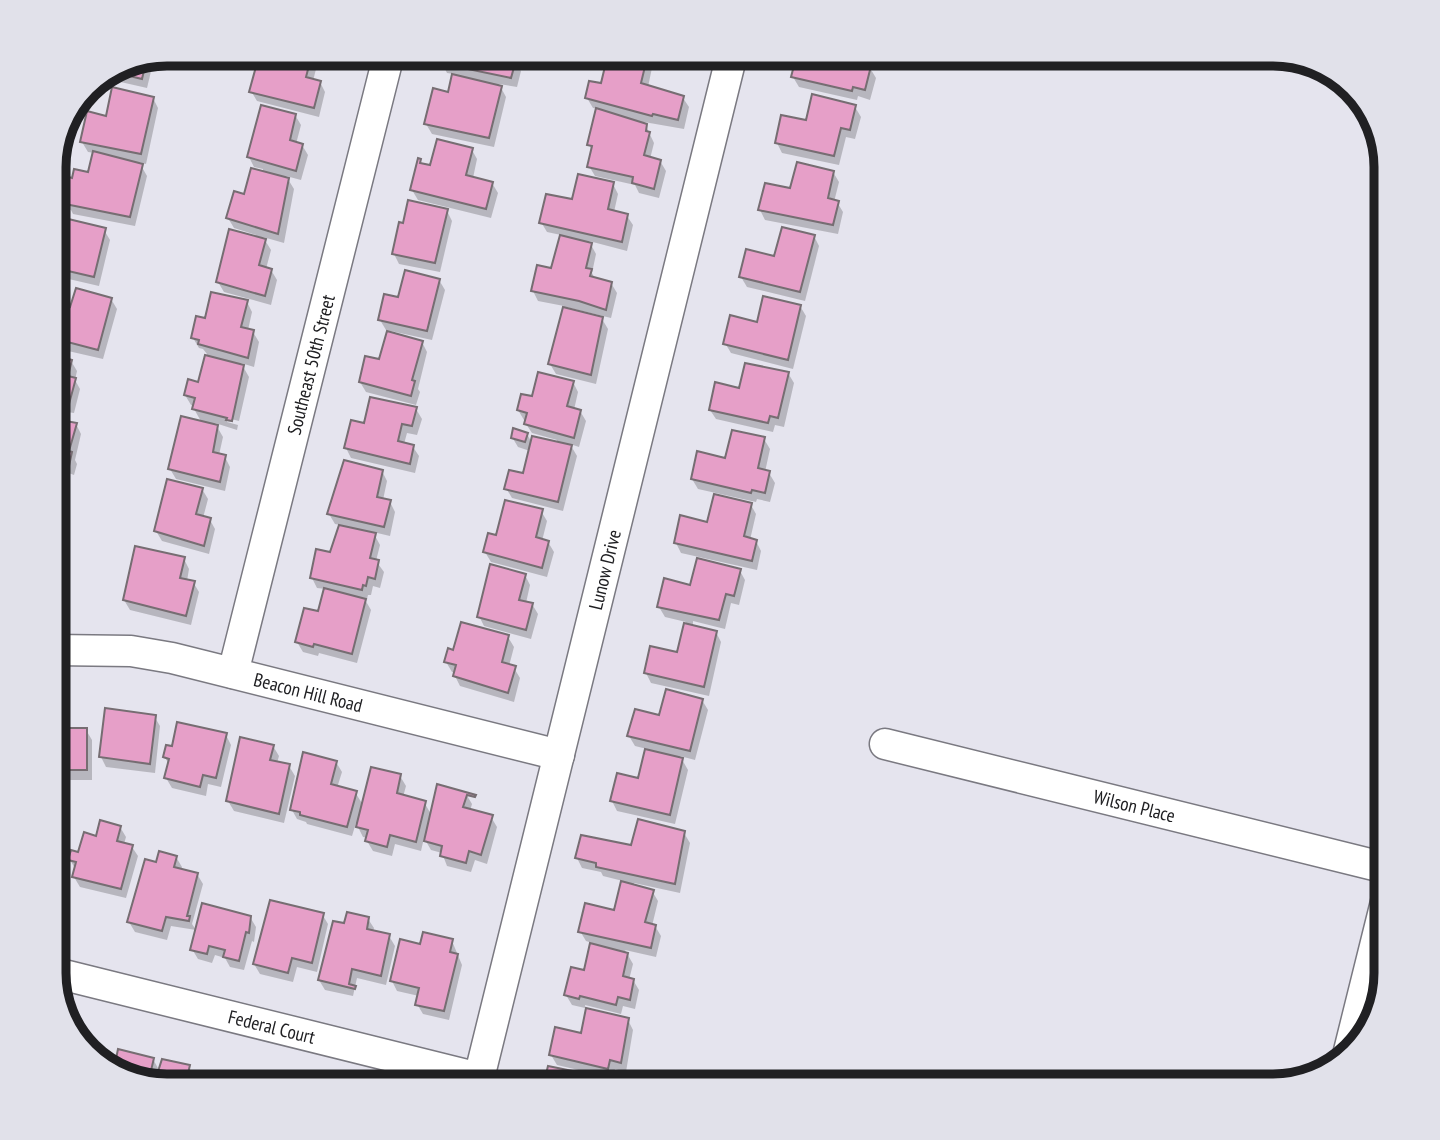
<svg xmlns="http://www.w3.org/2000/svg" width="1440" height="1140" font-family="'PT Sans Narrow',sans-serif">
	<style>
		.shadow { fill: #0003 }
		.building { fill: #e69fc8; stroke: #766d72; stroke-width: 2 }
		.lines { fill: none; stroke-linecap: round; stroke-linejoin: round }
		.street-casing { stroke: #7a7981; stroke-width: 33 }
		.street { stroke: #fff; stroke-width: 30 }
		.labels { text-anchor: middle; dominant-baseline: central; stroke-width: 5; stroke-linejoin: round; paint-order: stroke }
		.street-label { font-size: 19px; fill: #202023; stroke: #f2f2fb }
		.rim { fill: none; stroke: #202023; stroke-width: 9 }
	</style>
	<rect width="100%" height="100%" fill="#e5e4ee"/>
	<g class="shadow">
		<polygon points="276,54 314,54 318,61 313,81 320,82 325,92 319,117 257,101 251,91 272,69"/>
		<polygon points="421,54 516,54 514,61 521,71 517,87 499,84 506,97 494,147 432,134 426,124 449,94 454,74 447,73 445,69 426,64"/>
		<polygon points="609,54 648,54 653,63 648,87 683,98 689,107 684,129 644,122 654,143 650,159 660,161 666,171 659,198 639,193 635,185 595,176 589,166 593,151 589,145 598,109 593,108 587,98 602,85"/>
		<polygon points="799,54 826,59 827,54 868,54 865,66 870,68 876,78 870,100 858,96 857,100 799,87 793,77"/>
		<polygon points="154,59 147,88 103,78"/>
		<polygon points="153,98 158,108 146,164 139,162 147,176 135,226 73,214 71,210 55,206 55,175 74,180 90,174 95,153 88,152 82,142 107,118"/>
		<polygon points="855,107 861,117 855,139 846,137 839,165 782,153 777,143 807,122"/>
		<polygon points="295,115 301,125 296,144 302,145 308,155 301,180 286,176 294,189 284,243 263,237 271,250 266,269 271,270 277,280 271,305 224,292 218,282 256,235 234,228 228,218 263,173 263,169 254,167 249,157"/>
		<polygon points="472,150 477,159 473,178 492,183 498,193 491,218 418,200 412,190 432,167"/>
		<polygon points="833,172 839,182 834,202 837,202 843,212 838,234 765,220 760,210 791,190"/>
		<polygon points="613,184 618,194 614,212 627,216 633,225 627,251 589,241 596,254 592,273 595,279 611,283 617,293 611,318 566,307 566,310 602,319 608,329 596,384 556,374 550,364 564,306 538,301 533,291 553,271 561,235 547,232 541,222 573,202"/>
		<polygon points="447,211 452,221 440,272 399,264 394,254"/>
		<polygon points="62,219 104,230 110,240 99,286 60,277 55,267 57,255 55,250"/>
		<polygon points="814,236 819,246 805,301 747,287 741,277"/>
		<polygon points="439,280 445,290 432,340 386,330 380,320"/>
		<polygon points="111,299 117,309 103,359 55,348 55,312 66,315"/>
		<polygon points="247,302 252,312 248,330 253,332 259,342 254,367 241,363 249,377 239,421 227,418 227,422 238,425 237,430 215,423 223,437 219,455 225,457 230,467 225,491 176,479 170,469 202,423 194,409 195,406 191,405 185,395 199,384 207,354 203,349 199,348 193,338 207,320"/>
		<polygon points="800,306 806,316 793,369 731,353 725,343 758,324"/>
		<polygon points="422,342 427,352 418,389 420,392 416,405 366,392 360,382 381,362"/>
		<polygon points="55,350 57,354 65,355 71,361 77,371 75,380 80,389 74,413 67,412 65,417 55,414"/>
		<polygon points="788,373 794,383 784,427 775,425 773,432 716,419 710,410 741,390"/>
		<polygon points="573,382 578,392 574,410 580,411 586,421 579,447 570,444 577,456 563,511 512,498 506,488 524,475 530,451 518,447 512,437 527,434 532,443 556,443 557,440 532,433 526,424 527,420 524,420 518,410 533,399"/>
		<polygon points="416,409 422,419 417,435 407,433 404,444 413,447 419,456 415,473 351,458 346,448 365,425"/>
		<polygon points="55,421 76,424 81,434 75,460 77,464 74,475 66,472 63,485 55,482"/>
		<polygon points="764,439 770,449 765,472 769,473 775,483 770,502 757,499 756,502 698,489 692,479"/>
		<polygon points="382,471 387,481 383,500 390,502 395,512 390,536 373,532 380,545 376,561 384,572 380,588 373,586 371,595 368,595 367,599 364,598 371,610 357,663 319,653 318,656 303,652 297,642 319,614 326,589 317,588 312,578 331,554 340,525 335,524 329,514"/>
		<polygon points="202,489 208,499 203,518 210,520 215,529 209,554 162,541 156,531"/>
		<polygon points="751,505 756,514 750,540 756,541 761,551 757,570 681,553 676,543"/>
		<polygon points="541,511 547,521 542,541 548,542 554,552 547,577 491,562 485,552 498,537"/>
		<polygon points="184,559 189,569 187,581 193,582 199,592 191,625 130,610 124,600"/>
		<polygon points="740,571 745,580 739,605 731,603 725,629 693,621 693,627 716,632 721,642 709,696 651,683 646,673 678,654 686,622 665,617 659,607 691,587"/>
		<polygon points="525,575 530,585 526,603 532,604 538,614 531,639 484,626 479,616"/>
		<polygon points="508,637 514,647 509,666 514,668 520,678 514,702 460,686 455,676 456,673 452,672 446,662 454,652"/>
		<polygon points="702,700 708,710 695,760 680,756 688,770 675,824 617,811 612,801 640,780 647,749 635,746 629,736 660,717"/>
		<polygon points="54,712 62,722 62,730 86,730 92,740 92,780 54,780"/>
		<polygon points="154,716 160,726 155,773 106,767 101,757"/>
		<polygon points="226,735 231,745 221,787 208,784 206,796 172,788 166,778 169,765 165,757"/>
		<polygon points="273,746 279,756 277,763 289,766 295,776 284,823 234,811 228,801"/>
		<polygon points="336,762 342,772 337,788 355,792 363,805 400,776 406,786 403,797 424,802 432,816 466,794 472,804 470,811 491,817 497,827 487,864 475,860 471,872 447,866 442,853 431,850 424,838 421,851 395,844 392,856 373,851 367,841 368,838 363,837 356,823 352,836 307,824 306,822 297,819 292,810"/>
		<polygon points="120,827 126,837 124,844 132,847 138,856 126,898 80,887 74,877 76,870 70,860 97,838"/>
		<polygon points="684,833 690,843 680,893 634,883 634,886 652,891 658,901 652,926 655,926 661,936 656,957 625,950 633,964 629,980 633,980 639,990 635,1009 623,1006 621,1014 585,1005 585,1008 572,1005 566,995 585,972 592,943 586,941 580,931 615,912 623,881 603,876 601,872 582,868 577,858 632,847"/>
		<polygon points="176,857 182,867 181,870 197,874 203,884 192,924 196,930 171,926 167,940 135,932 129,922 157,864"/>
		<polygon points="322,914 328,924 317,972 297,967 293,982 260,974 254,964"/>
		<polygon points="250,917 256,927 254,942 252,941 244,970 230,967 225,958 215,955 212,963 198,959 192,949"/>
		<polygon points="368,919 374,928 373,932 389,936 395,946 386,985 357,978 353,996 325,990 319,980 345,926"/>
		<polygon points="452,941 462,965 449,1020 423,1014 417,1004 419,996 397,991 392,981 421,947"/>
		<polygon points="628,1020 633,1030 626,1072 615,1069 613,1078 557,1065 551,1055 582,1035"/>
		<polygon points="153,1059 160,1072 189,1067 194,1077 192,1086 167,1086 110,1065 116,1066"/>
	</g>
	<g class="building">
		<polygon points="274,54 312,54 306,77 321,81 314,108 249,92 257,63 271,66"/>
		<polygon points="508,54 508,58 516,60 511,78 439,63 440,60 419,55"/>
		<polygon points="608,54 648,54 641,83 684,96 678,120 653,114 652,116 585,98 589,81 601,83"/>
		<polygon points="797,54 825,57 826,54 860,54 858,63 871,66 865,90 853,87 852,91 791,77"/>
		<polygon points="146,62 142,79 117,73"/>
		<polygon points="452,74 502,86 489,138 424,124 433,88 448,92"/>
		<polygon points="112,87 154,97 141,154 80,142 87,111 106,116"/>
		<polygon points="812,94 856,105 850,130 841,128 834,156 775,143 781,115 806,120"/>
		<polygon points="261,105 296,114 290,140 303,144 296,171 247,157"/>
		<polygon points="596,108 647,124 646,131 650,132 644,155 661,160 654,189 632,183 633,177 587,167 592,146 587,145"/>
		<polygon points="437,139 473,148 466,175 493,182 486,209 410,190 418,158 421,159 420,163 430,165"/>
		<polygon points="93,151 143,164 130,217 65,204 66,201 55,198 55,173 72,178 74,169 88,172"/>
		<polygon points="797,162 834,171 828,198 839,201 833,225 758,210 765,183 790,188"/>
		<polygon points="251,168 289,178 278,234 226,218 234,191 244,194"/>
		<polygon points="578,174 614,182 608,209 628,214 622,242 539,223 546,194 572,199"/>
		<polygon points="408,200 448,209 435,263 392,254 399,222 403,223"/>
		<polygon points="60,217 106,228 94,277 55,268 55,242"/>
		<polygon points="782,227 815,235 800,292 739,277 746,249 774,256"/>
		<polygon points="229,229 266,239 259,265 272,269 265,296 216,282"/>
		<polygon points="560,235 592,243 586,268 592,269 590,276 612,282 606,310 579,301 531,291 537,265 551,268"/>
		<polygon points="405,270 440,279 427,331 378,320 384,294 398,297"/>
		<polygon points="76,288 112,298 98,350 60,340 60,342 55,341 55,310 64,313 66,306 70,307"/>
		<polygon points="211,292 248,300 241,327 254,330 248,358 198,344 199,340 191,338 196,316 205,318"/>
		<polygon points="763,296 801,305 788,360 723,344 730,315 757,322"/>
		<polygon points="563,307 603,317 591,375 548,364"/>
		<polygon points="387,331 423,341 412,380 415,381 411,396 359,382 365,356 379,359"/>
		<polygon points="57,351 66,354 65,358 72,360 68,376 76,378 69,404 62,403 60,408 55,407 55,353"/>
		<polygon points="205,355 244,365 232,421 226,420 227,418 192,409 195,398 184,395 188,379 198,382"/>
		<polygon points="745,363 789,372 778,418 770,416 768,423 709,410 715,382 739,388"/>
		<polygon points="538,372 574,381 567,406 581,410 574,438 524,424 527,413 517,410 521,394 532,396"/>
		<polygon points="370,397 417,407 412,426 402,424 398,441 414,445 410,464 344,448 351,420 364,423"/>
		<polygon points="181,416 218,425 213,452 226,455 220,482 168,469"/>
		<polygon points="55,419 77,423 69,451 72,452 69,466 61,463 58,476 55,475"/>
		<polygon points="513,428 528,433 525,442 511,438"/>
		<polygon points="732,430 765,437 758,468 770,471 765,493 752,490 751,493 691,479 697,451 725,458"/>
		<polygon points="532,436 572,445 558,502 504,489 509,470 523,473"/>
		<polygon points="344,460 383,470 377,497 391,500 384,527 327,514"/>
		<polygon points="167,479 203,488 196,514 211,518 204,546 154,531"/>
		<polygon points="714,494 752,503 744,536 757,540 752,561 674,543 680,515 707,522"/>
		<polygon points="505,500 543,509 536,537 549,541 542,568 483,552 488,533 496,535"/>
		<polygon points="339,525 376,533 370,558 379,560 375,579 368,577 366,586 363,585 362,590 310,578 316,549 330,552"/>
		<polygon points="135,546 185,557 180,578 195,581 186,616 123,600"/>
		<polygon points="697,558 741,569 734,596 726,594 719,620 657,607 664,578 690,585"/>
		<polygon points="490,564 526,574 519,600 533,603 526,630 477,617"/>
		<polygon points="324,588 366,599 352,654 314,644 313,647 295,642 304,608 318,611"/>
		<polygon points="461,622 509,635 502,662 516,666 508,693 453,676 456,665 444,662 448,648 453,650"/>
		<polygon points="684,623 717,631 704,687 644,673 650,646 677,652"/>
		<polygon points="666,689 703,699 690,751 627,736 635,709 659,715"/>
		<polygon points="105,708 156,715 150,764 99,757"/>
		<polygon points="54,711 57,711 57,728 87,728 87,770 54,770"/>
		<polygon points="177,722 227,733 216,778 203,775 200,787 164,778 169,759 163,757 166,745 172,746"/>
		<polygon points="240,737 274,745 270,760 290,764 279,814 226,801"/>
		<polygon points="645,749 683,758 670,815 610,801 617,773 638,778"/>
		<polygon points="303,752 337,761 331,784 357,791 347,827 300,815 300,812 290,810"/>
		<polygon points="371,767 401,774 397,793 426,801 416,842 390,835 387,847 365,841 368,830 356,827"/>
		<polygon points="437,784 476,795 475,797 467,795 463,807 493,815 481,855 469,851 466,863 440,856 442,846 424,841"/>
		<polygon points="638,819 685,831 675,884 596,867 596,863 575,858 581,835 631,845"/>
		<polygon points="100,820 121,826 117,841 133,845 121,889 72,877 76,862 68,860 71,850 78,852 84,832 96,836"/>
		<polygon points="159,851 177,856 174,867 198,873 187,916 190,916 189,921 166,917 162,931 127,922 145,859 156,862"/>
		<polygon points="621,881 654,890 645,922 656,925 651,948 578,932 585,903 614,910"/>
		<polygon points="270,900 324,913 312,963 292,958 288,973 253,964"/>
		<polygon points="202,903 251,916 249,933 246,932 239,961 223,957 225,950 209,946 207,954 190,950"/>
		<polygon points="347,912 369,917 367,929 390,934 381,976 352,969 349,984 356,986 355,989 318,980 333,921 344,923"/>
		<polygon points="423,932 453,939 450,952 458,954 444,1011 415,1005 419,988 390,981 400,939 420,944"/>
		<polygon points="590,943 628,953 623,976 634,979 630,1000 618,997 616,1005 580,996 579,999 564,995 571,967 584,970"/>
		<polygon points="586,1008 629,1018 621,1063 610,1060 608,1069 549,1055 555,1027 581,1033"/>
		<polygon points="118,1049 154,1058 149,1079 99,1060 115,1064"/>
		<polygon points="162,1059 190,1065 185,1086 167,1086 155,1081"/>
		<polygon points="548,1066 607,1078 605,1086 543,1086"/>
		<polygon points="223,1074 251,1082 250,1086 220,1086"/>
	</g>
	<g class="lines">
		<defs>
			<g id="street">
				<path id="s1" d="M54,650L131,651L172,658L559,755"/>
				<path id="s2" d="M233,673L389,54"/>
				<path id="s3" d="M885,744L1386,868"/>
				<path id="s4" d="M64,975L479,1078"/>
				<polyline points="1348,1055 1386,902"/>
				<path id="s5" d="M477,1086L732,54"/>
			</g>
		</defs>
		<use href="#street" class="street-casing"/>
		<use href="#street" class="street"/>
	</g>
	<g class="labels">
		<g class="street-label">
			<text stroke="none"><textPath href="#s2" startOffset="318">Southeast 50th Street</textPath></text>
			<text stroke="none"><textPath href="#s5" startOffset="532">Lunow Drive</textPath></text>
			<text stroke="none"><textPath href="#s1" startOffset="259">Beacon Hill Road</textPath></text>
			<text stroke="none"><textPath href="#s3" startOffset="257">Wilson Place</textPath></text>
			<text stroke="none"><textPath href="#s4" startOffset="214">Federal Court</textPath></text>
		</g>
	</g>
	<path d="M0 0H1440V1140H0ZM167 66H1273A101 101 0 0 1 1374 167V973A101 101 0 0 1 1273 1074H167A101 101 0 0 1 66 973V167A101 101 0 0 1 167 66Z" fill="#e1e1ea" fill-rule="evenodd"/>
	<path class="rim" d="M167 66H1273A101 101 0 0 1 1374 167V973A101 101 0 0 1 1273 1074H167A101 101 0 0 1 66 973V167A101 101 0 0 1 167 66Z"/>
</svg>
